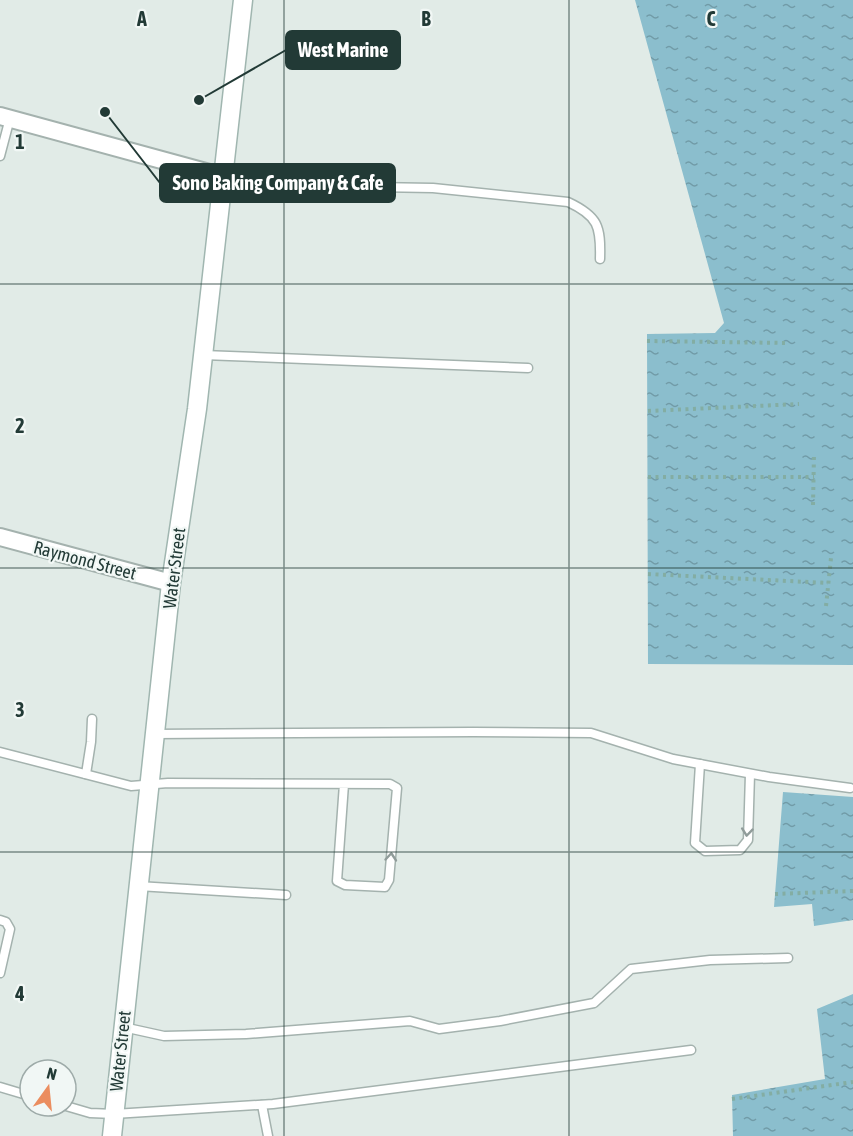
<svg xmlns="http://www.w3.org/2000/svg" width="853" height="1136" font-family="'Asap Condensed',sans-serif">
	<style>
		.water { fill: url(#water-ripples) }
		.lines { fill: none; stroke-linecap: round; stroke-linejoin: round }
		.lane-casing { stroke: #a4b2ae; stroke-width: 11 }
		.street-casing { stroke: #a4b2ae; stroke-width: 20 }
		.secondary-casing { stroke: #a0b6b0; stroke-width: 21 }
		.path { stroke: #83ada3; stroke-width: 4; stroke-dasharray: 3 4.5; stroke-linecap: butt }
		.lane { stroke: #fff; stroke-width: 8 }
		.street { stroke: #fff; stroke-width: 16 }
		.secondary { stroke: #fff; stroke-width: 18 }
		.oneway { stroke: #909c9a }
		.grid { fill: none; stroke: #223a36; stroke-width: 1.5; stroke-opacity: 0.55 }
		.labels { text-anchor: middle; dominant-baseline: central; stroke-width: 4.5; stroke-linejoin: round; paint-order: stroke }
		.street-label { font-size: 18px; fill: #223a36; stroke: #f1f7f5 }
		.grid-label { font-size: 20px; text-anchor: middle; font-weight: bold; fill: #223a36; stroke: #f1f7f5; stroke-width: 4.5; stroke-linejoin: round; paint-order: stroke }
		.leader { fill: none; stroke: #223a36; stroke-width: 2 }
		.callout-dot { fill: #223a36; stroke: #f1f7f5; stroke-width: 2 }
		.callout { fill: #223a36; stroke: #223a36; stroke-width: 2 }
		.callout-label { font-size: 20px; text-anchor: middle; font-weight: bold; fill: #fff }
	</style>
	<defs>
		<pattern id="water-ripples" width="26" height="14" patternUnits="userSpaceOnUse" patternTransform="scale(1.5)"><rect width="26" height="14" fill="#8bbecd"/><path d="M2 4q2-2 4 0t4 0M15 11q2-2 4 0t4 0" fill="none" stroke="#719ba7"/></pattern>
	</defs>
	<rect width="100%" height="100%" fill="#e1ebe7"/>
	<g class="water">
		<polygon points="635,0 853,0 853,665 648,664 647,334 715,333 724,323"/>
		<polygon points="783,792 853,797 853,920 814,926 812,904 774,907"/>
		<polygon points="853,994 853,1136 733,1136 732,1095 825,1079 817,1009"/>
	</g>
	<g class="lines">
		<defs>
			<g id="lane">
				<polyline points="0,156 10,118"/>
				<path d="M224,177L247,185L433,188L568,202C598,216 601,226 600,259"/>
				<polyline points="203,355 528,368"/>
				<polyline points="154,734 473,732 591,733 673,759 769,777 850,788"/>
				<polyline points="0,752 131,786 168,783 390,784 397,788 389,880 385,887 345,885 337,881 344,784"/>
				<polyline points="700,764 695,843 705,851 740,850 748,840 750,774"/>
				<polyline points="86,774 91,742 92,719"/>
				<polyline points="138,886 286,895"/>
				<polyline points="0,920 6,922 10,929 0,973"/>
				<polyline points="123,1027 164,1036 246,1034 410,1021 439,1029 500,1021 594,1003 631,969 710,960 788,958"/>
				<polyline points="0,1087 30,1096"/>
				<polyline points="262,1105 268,1136"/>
				<polyline points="66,1106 90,1113 114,1114 273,1104 691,1050"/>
			</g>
			<g id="street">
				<polyline points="0,116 224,177"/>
				<polyline points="0,537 171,583"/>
			</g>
			<polyline id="secondary" points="112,1136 171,583 197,409 243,0"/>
		</defs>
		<use href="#lane" class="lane-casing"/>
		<use href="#street" class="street-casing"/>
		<use href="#secondary" class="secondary-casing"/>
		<g class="path">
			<polyline points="647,341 787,343"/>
			<polyline points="648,411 799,404"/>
			<polyline points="648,477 814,477"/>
			<polyline points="813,505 814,454"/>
			<polyline points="648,574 828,583"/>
			<polyline points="826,606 831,558"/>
			<polyline points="775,894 853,891"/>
			<polyline points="732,1099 853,1082"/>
		</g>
		<use href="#lane" class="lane"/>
		<use href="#street" class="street"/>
		<use href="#secondary" class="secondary"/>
	</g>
	<defs><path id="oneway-chevron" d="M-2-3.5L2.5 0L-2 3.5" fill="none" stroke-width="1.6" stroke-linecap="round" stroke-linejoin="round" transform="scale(1.5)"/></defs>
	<g class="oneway">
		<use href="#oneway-chevron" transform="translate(747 832) rotate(96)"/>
		<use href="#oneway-chevron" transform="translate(391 857) rotate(-85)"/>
	</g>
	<path class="grid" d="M284,0V1136M569,0V1136M0,284H853M0,568H853M0,852H853"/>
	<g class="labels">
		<g class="street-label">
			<text transform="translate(85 560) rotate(15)">Raymond Street</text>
			<text transform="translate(174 568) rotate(-83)">Water Street</text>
			<text transform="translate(120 1051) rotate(-84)">Water Street</text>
		</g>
	</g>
	<g class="grid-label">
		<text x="142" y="26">A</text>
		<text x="426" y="26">B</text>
		<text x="711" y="26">C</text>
		<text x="20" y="149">1</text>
		<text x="20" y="433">2</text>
		<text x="20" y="717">3</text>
		<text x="20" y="1001">4</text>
	</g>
	<path class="leader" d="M199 100L286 50M105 112L160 183"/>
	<g class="callout-dot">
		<circle cx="199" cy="100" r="6"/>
		<circle cx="105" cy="112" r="6"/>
	</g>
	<g class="callout">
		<rect x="286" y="31" width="114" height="38" rx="6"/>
		<rect x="160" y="164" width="235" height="38" rx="6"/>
	</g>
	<g class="callout-label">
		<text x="343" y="57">West Marine</text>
		<text x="278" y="190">Sono Baking Company &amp; Cafe</text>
	</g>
	<g transform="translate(48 1088) rotate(15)"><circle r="28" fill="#f1f7f5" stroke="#9eaba9" stroke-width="1.5"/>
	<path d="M0-4.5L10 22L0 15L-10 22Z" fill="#eb8d5f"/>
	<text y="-9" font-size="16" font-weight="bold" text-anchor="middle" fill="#223a36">N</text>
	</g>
</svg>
